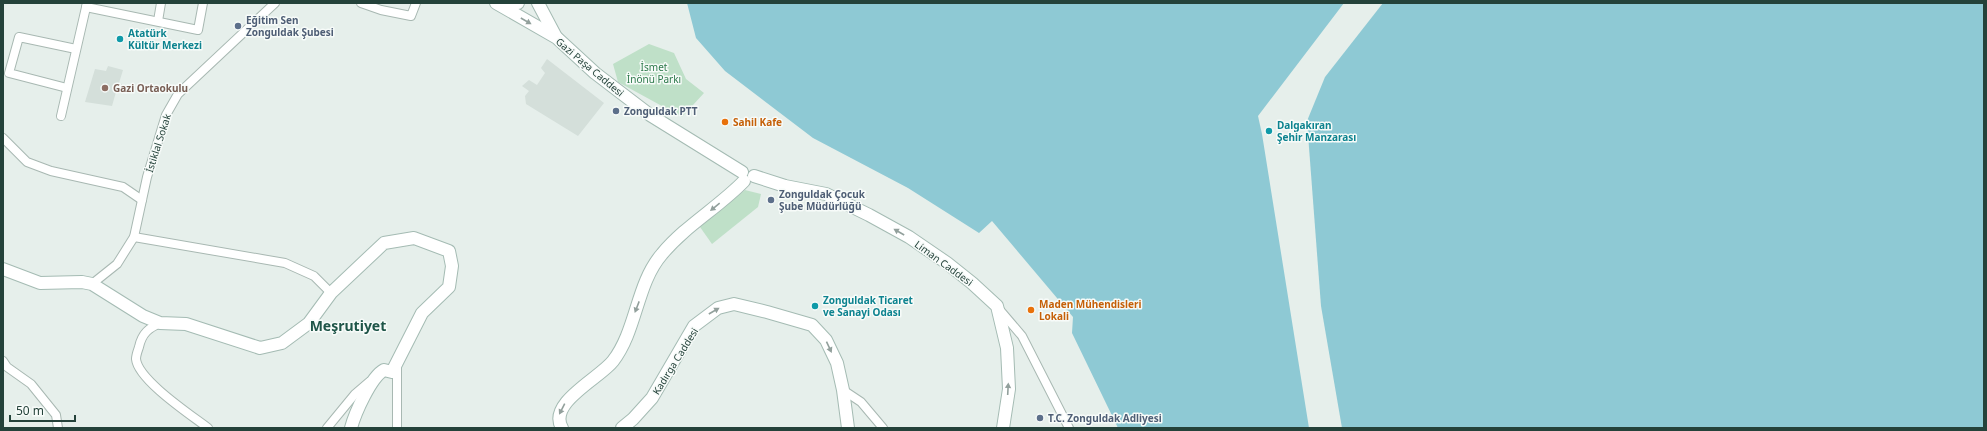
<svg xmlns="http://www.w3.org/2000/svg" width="1987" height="431" font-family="'Noto Sans',sans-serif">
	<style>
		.built { fill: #d4dfda }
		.green { fill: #bfe0c8 }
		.water { fill: #8ec9d4 }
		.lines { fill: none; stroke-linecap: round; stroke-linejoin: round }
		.street-casing { stroke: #a8b8b2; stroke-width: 10 }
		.secondary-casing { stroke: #a4bbb3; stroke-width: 14 }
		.street { stroke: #fff; stroke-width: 8 }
		.secondary { stroke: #fff; stroke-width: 12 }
		.oneway { fill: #92a09c }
		.service-dot { fill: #5c6f8a; stroke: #f7fbf9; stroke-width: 1.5 }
		.culture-dot { fill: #0f9aa8; stroke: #f7fbf9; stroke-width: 1.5 }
		.education-dot { fill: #8d6e63; stroke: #f7fbf9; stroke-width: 1.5 }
		.food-dot { fill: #e8710a; stroke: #f7fbf9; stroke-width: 1.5 }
		.labels { text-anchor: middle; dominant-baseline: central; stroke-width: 3; stroke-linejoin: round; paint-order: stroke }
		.service-label { font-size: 10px; font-weight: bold; fill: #4e5e75; stroke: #f7fbf9; text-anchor: start }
		.culture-label { font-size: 10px; font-weight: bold; fill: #0d838f; stroke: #f7fbf9; text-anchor: start }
		.street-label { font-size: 10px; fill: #24423a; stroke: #f7fbf9 }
		.park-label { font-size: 10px; fill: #2d7a4b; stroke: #f7fbf9 }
		.education-label { font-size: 10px; font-weight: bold; fill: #785e54; stroke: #f7fbf9; text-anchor: start }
		.food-label { font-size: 10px; font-weight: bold; fill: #c56008; stroke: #f7fbf9; text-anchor: start }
		.district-label { font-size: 14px; font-weight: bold; fill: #1f5548; stroke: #f7fbf9 }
	</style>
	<rect width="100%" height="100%" fill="#e6efeb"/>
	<g class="built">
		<polygon points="547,59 604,103 578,136 526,104 525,96 529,91 522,86 529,80 537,85 545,73 541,68"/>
		<polygon points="108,66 123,70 119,83 122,84 119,92 116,92 112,106 85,102 95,69 106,71"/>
	</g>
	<g class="green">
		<polygon points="649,44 674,53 686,79 704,93 682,117 618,82 613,64"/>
		<polygon points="745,190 761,194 758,207 712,244 700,227"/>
	</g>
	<g class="water">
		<polygon points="687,3 1344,3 1258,116 1262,134 1309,428 1118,428 1072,333 1073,317 992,221 979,233 908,188 813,138 725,71 696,38"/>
		<polygon points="1383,3 1984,3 1984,428 1342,428 1321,306 1307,121 1325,77"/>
	</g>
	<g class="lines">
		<defs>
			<g id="street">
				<polyline points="361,3 381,10 411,16 416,3"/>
				<polyline points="86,7 198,30 203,3"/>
				<polyline points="158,21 161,3"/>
				<polyline points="67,88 9,73 19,37 76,49"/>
				<polyline points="61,116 87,3"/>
				<polyline points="3,138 27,162 51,171 123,187 142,200"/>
				<polyline points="134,237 285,263 314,276 331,293"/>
				<polyline points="92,284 117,264 134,237 147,177 166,115 178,94 275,3"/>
				<polyline points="999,309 1022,336 1069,428"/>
				<path d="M160,323C149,328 142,333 139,347C138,350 136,355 136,359C138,380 191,415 208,428"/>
				<polyline points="3,361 7,367 31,384 56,415 58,428"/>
				<polyline points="843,390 861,402 883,428"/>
				<polyline points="327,428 355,394 369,382"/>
				<polyline points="397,428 397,365"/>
			</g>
			<g id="secondary">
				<polyline points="496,3 557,38 595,73 650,115 742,172"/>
				<polyline points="538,3 556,37"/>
				<polyline points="499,4 518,3"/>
				<polyline points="754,176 785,186 826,194 869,215 909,237 947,263 972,283 997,306 1007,348 1009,389 1003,428"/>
				<path d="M3,269L40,283L82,282L92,284L143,316L160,323L186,324L260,348L282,343L309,323L331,293L384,243L414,238L449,251L452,266L449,287L422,313L392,372L384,370C371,377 355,413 351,428"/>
				<path d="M562,428C547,403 600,378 613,361C637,330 636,284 662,254C685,226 719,207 744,181"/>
				<polyline points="622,428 633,419 652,398 694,326 718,308 734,304 767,312 812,325 826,340 837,363 843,390 848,428"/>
			</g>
		</defs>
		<use href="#street" class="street-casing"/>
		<use href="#secondary" class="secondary-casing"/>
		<use href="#street" class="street"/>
		<use href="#secondary" class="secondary"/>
	</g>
	<defs><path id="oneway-solid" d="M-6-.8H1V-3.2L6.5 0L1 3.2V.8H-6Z"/></defs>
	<g class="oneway">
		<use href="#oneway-solid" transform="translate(526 21) rotate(30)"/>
		<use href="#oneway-solid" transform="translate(715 207) rotate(141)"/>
		<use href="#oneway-solid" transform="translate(899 232) rotate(-150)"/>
		<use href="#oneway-solid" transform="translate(637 307) rotate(111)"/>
		<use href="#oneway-solid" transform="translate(714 311) rotate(-30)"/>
		<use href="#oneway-solid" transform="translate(829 347) rotate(65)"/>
		<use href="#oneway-solid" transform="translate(1008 389) rotate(-87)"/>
		<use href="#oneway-solid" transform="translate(562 409) rotate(117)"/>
	</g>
	<g class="service-dot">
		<circle cx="238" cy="26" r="4"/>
		<circle cx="616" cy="111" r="4"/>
		<circle cx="771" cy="200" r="4"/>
		<circle cx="1040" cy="418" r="4"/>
	</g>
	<g class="culture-dot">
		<circle cx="120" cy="39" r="4"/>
		<circle cx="1269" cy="131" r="4"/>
		<circle cx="815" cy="306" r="4"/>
	</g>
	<circle class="education-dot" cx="105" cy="88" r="4"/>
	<g class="food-dot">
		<circle cx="725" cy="122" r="4"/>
		<circle cx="1031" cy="310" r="4"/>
	</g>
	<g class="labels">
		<g class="service-label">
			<text x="246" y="20">Eğitim Sen<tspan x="246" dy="12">Zonguldak Şubesi</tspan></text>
			<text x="624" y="111">Zonguldak PTT</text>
			<text x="779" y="194">Zonguldak Çocuk<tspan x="779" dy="12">Şube Müdürlüğü</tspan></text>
			<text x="1048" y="418">T.C. Zonguldak Adliyesi</text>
		</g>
		<g class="culture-label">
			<text x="128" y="33">Atatürk<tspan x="128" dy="12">Kültür Merkezi</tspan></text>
			<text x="1277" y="125">Dalgakıran<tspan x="1277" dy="12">Şehir Manzarası</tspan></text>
			<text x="823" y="300">Zonguldak Ticaret<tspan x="823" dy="12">ve Sanayi Odası</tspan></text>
		</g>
		<g class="street-label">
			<text transform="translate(590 67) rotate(40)">Gazi Paşa Caddesi</text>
			<text transform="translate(158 143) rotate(-72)">İstiklal Sokak</text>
			<text transform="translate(944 263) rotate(36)">Liman Caddesi</text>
			<text transform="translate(675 361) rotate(-58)">Kadırga Caddesi</text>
		</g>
		<g class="park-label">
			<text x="654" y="67">İsmet<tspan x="654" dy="12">İnönü Parkı</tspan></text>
		</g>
		<g class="education-label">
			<text x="113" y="88">Gazi Ortaokulu</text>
		</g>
		<g class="food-label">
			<text x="733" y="122">Sahil Kafe</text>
			<text x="1039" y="304">Maden Mühendisleri<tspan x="1039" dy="12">Lokali</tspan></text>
		</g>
		<g class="district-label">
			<text x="348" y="325">Meşrutiyet</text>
		</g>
	</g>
	<rect width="1987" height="431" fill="none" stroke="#24423a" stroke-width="8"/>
	<path d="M10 415v6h65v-6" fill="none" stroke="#24423a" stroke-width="2"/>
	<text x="16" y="415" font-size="12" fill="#24423a" stroke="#f7fbf9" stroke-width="3" paint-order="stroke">50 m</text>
</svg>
